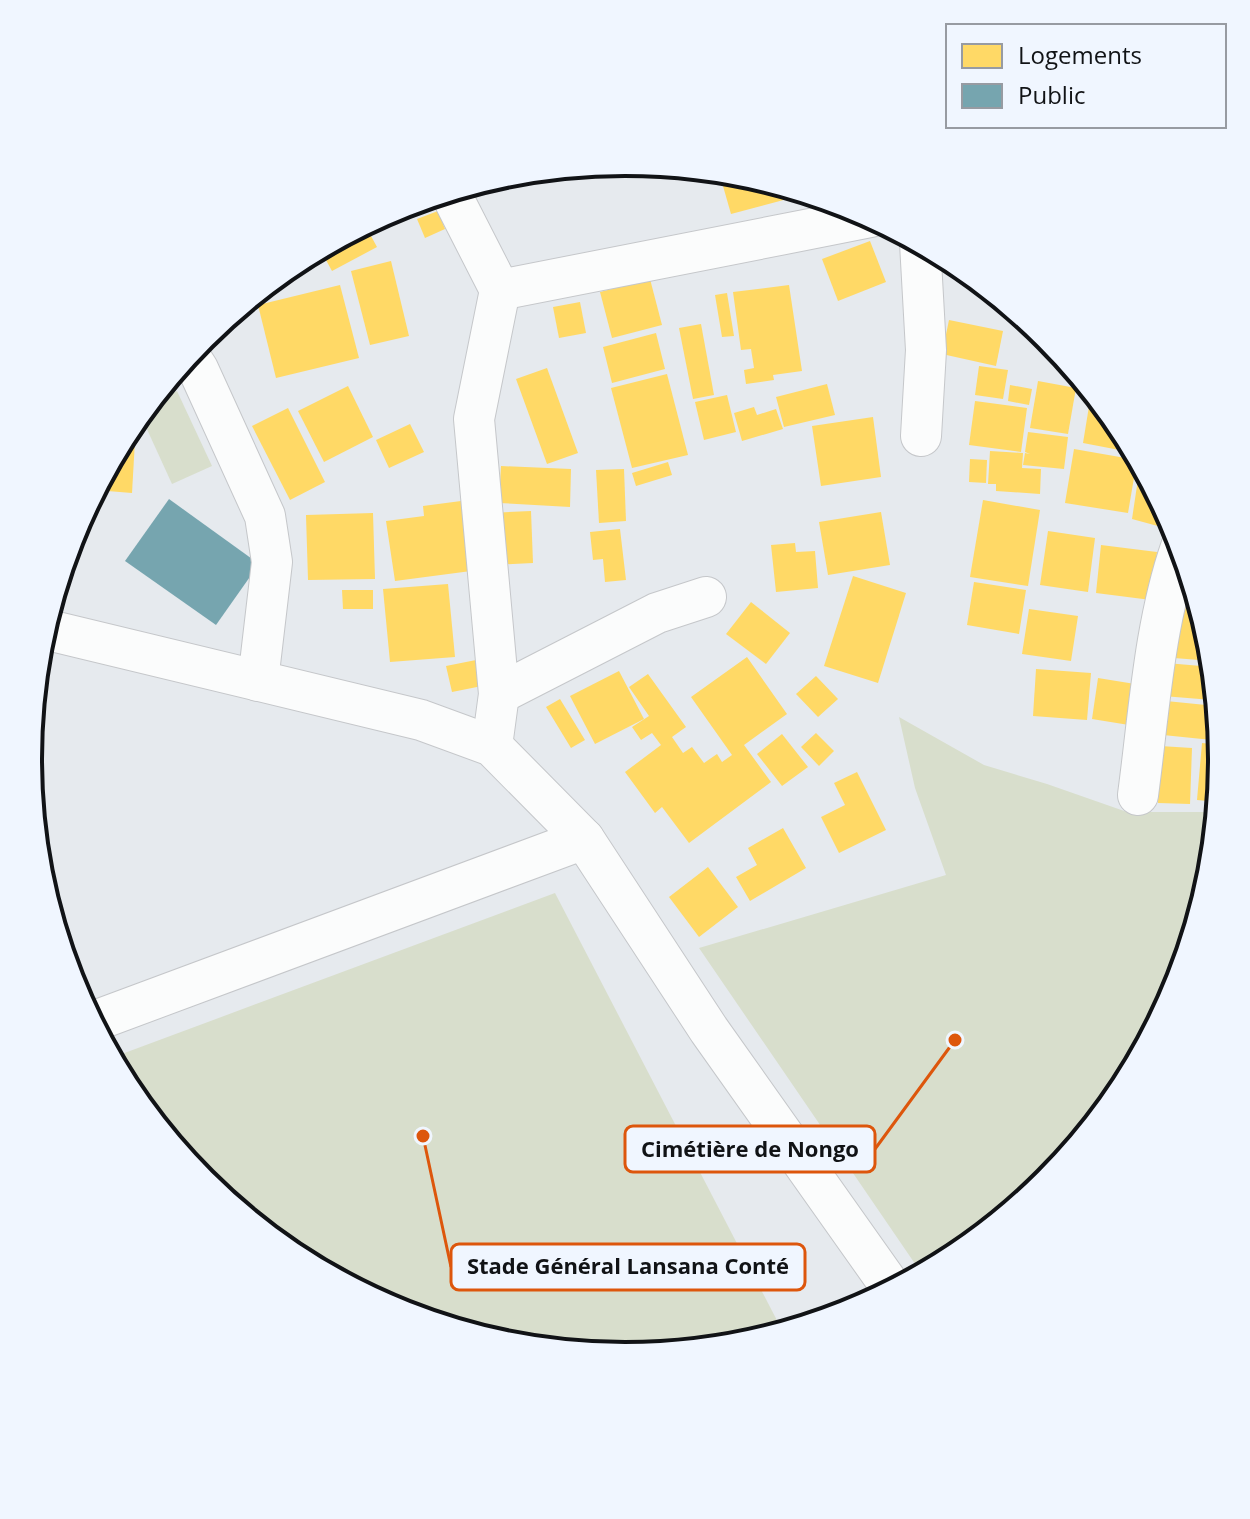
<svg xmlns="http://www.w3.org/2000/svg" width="1250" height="1519" font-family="'Open Sans',sans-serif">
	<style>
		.green { fill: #d8decc }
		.homes { fill: #ffd966 }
		.public { fill: #76a5af }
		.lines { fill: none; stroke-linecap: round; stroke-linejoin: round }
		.minor-casing { stroke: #c5c7ca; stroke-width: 42 }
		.minor { stroke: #fbfcfc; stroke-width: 40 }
		.rim { fill: none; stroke: #111316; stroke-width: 4 }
		.leader { fill: none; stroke: #dd560c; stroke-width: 3 }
		.callout-dot { fill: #dd560c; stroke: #f0f6ff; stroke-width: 3 }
		.callout { fill: #f0f6ff; stroke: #dd560c; stroke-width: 3 }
		.callout-label { font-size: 22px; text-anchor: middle; font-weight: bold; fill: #111316 }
	</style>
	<rect width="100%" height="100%" fill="#e6eaee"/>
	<g class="green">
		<polygon points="177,391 212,466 172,484 140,414 149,403"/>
		<polygon points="899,717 984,765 1047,784 1127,812 1217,812 1210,876 1176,988 1121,1092 1047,1182 956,1256 922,1274 699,948 946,875 915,788"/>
		<polygon points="555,893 783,1332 741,1345 625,1356 508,1345 396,1311 293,1256 203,1181 128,1091 111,1058"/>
	</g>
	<g class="homes">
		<polygon points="719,172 742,174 789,188 791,198 731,214"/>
		<polygon points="438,211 445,229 425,238 417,219"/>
		<polygon points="365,225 377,247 332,271 320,249"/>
		<polygon points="870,241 886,282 838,301 822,259"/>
		<polygon points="304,257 309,271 264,288 294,263"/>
		<polygon points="391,261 409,336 370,345 351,271"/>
		<polygon points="650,279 662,325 612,338 600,292"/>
		<polygon points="340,285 359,358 276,378 258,305"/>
		<polygon points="789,285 802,371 773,375 774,380 746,384 744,370 754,368 751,349 741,350 733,292"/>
		<polygon points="727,293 734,336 722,337 715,295"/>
		<polygon points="580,302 586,333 559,338 553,307"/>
		<polygon points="949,320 1003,331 996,366 942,354"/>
		<polygon points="701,324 714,395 693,399 679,328"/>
		<polygon points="656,333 665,369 612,383 603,347"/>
		<polygon points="979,366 1008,370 1003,399 975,395"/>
		<polygon points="547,368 578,453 547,464 516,379"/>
		<polygon points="667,374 688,455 632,468 611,388"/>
		<polygon points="1038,381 1076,388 1068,434 1030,428"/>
		<polygon points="827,384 835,415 784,427 776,397"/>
		<polygon points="1010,385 1032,389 1029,405 1008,401"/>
		<polygon points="348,386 373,437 324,462 298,411"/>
		<polygon points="1091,394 1094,395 1122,428 1135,453 1083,443"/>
		<polygon points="727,395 736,432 704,440 695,402"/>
		<polygon points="975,401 1027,408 1021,452 969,445"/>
		<polygon points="754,407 757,415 776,409 783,429 742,441 734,413"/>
		<polygon points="288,408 325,482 290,500 252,426"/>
		<polygon points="873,417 881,477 821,486 812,426"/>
		<polygon points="133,422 136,423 132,493 95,490"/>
		<polygon points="410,424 424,452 389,468 376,440"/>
		<polygon points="1028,432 1068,437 1064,469 1023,465 1025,453 1030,454 1025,452"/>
		<polygon points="1074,449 1137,460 1128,513 1065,503"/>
		<polygon points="990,451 1023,453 1022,468 1041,469 1040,494 996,491 996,484 988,484"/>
		<polygon points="970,459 987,460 986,483 969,482"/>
		<polygon points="668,462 672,475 636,486 632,473"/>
		<polygon points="501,466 571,469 570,507 499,503"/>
		<polygon points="624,469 626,521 599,523 596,470"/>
		<polygon points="1138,479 1151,482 1176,531 1132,519"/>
		<polygon points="983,500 1040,510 1028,586 970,577"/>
		<polygon points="461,501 471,571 395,581 386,521 424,516 423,506"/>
		<polygon points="531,511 533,563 492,565 489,513"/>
		<polygon points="881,512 890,565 828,575 819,522"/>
		<polygon points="373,513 375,579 308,580 306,515"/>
		<polygon points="620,529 626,580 605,582 603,559 593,560 590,532"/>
		<polygon points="1048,531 1095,538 1088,592 1040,585"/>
		<polygon points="795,543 796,552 815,551 818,588 776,592 771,545"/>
		<polygon points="1101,545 1157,552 1151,600 1096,593"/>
		<polygon points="853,576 906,593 878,683 824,666"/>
		<polygon points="1191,578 1211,650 1200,649 1199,660 1174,658"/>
		<polygon points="974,582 1026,590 1019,634 967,625"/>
		<polygon points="448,584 455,657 390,662 383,589"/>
		<polygon points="342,590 373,590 373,609 343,609"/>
		<polygon points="751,602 790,633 766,664 726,634"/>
		<polygon points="1029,609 1078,616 1071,661 1022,654"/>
		<polygon points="747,657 787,714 744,745 771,782 689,843 662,807 655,813 625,772 661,745 652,733 641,740 632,727 649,716 629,687 648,674 686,727 672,737 683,753 692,747 704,763 717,754 722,762 732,755 691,697"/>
		<polygon points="476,660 482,686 452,692 446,666"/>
		<polygon points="1166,663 1213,667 1212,700 1163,696"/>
		<polygon points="1036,669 1091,673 1087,720 1033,716"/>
		<polygon points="619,671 644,719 595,744 570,696"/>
		<polygon points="816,676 838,699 818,717 796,694"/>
		<polygon points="1098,678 1135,684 1129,725 1092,719"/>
		<polygon points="560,699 585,740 571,748 546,707"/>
		<polygon points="1166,701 1216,706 1212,740 1163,735"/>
		<polygon points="816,733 834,751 819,766 801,747"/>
		<polygon points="782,734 808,767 782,786 757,754"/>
		<polygon points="1202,743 1220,745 1222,760 1218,802 1197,800"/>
		<polygon points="1160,746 1192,748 1190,804 1158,803"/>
		<polygon points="857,772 886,830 839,853 821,817 845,805 834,783"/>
		<polygon points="783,828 806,868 750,901 736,877 757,865 748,848"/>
		<polygon points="708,867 738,907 699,937 669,897"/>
	</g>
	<polygon class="public" points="169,499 259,564 216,625 125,561"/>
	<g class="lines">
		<defs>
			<g id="minor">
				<polyline points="450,192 500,290 474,419 499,694 492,746"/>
				<polyline points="920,243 926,350 921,436"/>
				<polyline points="500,290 871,217"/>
				<polyline points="189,355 198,369 265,516 272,562 258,681"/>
				<polyline points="44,629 421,720 492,746 584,839 709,1030 893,1290"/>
				<polyline points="499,694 657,613 706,597"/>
				<path d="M1138,795C1149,713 1154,625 1181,547"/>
				<polyline points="92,1022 584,839"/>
			</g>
		</defs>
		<use href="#minor" class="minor-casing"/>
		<use href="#minor" class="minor"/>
	</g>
	<path d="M0 0H1250V1519H0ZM42 759a583 583 0 1 1 1166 0a583 583 0 1 1-1166 0Z" fill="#f0f6ff" fill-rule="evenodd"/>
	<path class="rim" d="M42 759a583 583 0 1 1 1166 0a583 583 0 1 1-1166 0Z"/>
	<path class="leader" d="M955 1040L875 1149M423 1136L451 1267"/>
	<g class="callout-dot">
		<circle cx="955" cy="1040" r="8"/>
		<circle cx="423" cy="1136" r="8"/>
	</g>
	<g class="callout">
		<rect x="625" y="1126" width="250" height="46" rx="8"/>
		<rect x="451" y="1244" width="354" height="46" rx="8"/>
	</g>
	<g class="callout-label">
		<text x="750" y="1157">Cimétière de Nongo</text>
		<text x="628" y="1274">Stade Général Lansana Conté</text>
	</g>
	<rect x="946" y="24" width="280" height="104" fill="#f0f6ff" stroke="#979ba2" stroke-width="2"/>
	<rect x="962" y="44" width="40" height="24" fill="#ffd966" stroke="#979ba2" stroke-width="2"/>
	<text x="1018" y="64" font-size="24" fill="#111316">Logements</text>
	<rect x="962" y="84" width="40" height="24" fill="#76a5af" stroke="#979ba2" stroke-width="2"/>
	<text x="1018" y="104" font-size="24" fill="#111316">Public</text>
</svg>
